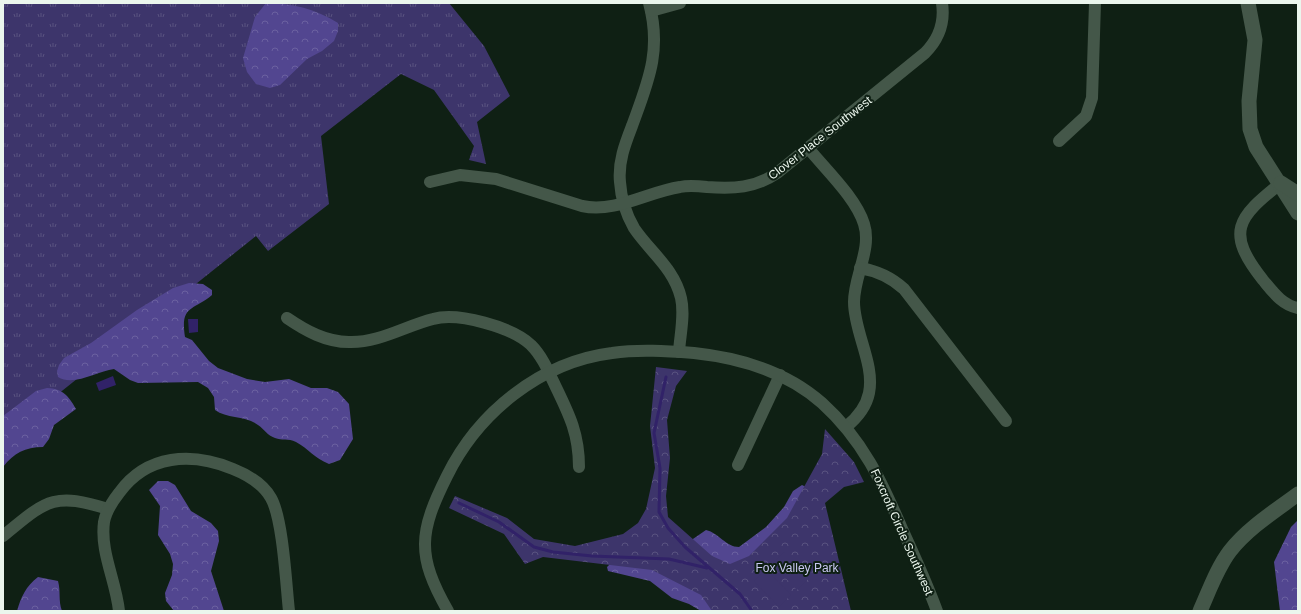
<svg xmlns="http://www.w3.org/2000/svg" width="1301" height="614" font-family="Helvetica,sans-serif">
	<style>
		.grass { fill: url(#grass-tufts) }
		.forest { fill: url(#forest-crowns) }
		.park { fill: url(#park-crowns) }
		.pitch { fill: #3d356b }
		.water { fill: #312268 }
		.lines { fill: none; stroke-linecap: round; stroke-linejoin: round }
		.stream { stroke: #312268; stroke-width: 3 }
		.minor { stroke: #445749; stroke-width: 12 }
		.tertiary { stroke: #445749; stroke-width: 15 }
		.labels { text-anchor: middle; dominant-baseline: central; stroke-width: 4; stroke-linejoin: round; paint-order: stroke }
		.street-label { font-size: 12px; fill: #ebf6ed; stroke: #0f2014 }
		.park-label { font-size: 12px; fill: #cac8f2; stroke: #0f2014 }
	</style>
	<defs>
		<pattern id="grass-tufts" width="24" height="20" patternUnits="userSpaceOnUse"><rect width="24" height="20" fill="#3d356b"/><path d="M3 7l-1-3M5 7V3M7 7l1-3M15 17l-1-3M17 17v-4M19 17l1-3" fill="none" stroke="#595380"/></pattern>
		<pattern id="forest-crowns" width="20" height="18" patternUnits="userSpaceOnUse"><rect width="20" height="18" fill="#524690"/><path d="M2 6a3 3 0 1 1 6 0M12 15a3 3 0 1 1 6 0" fill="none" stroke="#6b61a0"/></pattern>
		<pattern id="park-crowns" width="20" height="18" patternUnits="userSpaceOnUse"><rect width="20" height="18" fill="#3d356b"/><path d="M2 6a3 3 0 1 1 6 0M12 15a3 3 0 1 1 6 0" fill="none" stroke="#595380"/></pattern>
	</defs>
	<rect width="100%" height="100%" fill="#0f2014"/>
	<polygon class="grass" points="3,3 449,3 484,46 510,96 477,122 486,164 469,160 474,146 434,90 401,74 321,136 329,204 268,251 256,236 3,438"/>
	<g class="forest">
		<path d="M266,3C293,3 315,9 338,23V31L334,41L322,51L307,59L280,85L270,88L256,84L247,72L243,58L255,17Z"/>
		<path d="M189,283L203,284L212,290V295C193,311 180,305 185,337L192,340L209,361L218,368L247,379L265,382L289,379L311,388H327L338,392L349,404L353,439L340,460L329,464C314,458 309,449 296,442C288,438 282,441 275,438C267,435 265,430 258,425C245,415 227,419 215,410L214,397L208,388L198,382L138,383L130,380L114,369C97,371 74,387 58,377L57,371L59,365L64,358L91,343L137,310L173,288Z"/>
		<path d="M47,388C63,389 68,395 76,409L54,425L49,439L43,447C25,447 14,453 3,467V416L36,391Z"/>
		<polygon points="158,481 168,481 175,485 191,511 211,523 218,531 219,541 211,571 224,611 174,611 166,601 165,593 172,575 173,564 170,554 158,535 160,506 149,490"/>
		<path d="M802,485L806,487L807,498L737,574L690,541L706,530C719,533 726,547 739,547L766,527L784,507L793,491Z"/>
		<polygon points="1298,520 1298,611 1280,611 1274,562 1291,527"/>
		<polygon points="642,561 750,611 701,611 689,604 672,598 650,581 608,571 607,567 612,562"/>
		<path d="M38,577L58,581C61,592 58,600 62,611H17C21,597 26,586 38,577Z"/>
	</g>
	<polygon class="park" points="656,367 687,371 676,386 667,420 670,458 666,496 668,517 712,556 730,564 749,556 787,518 822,454 825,429 854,462 864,482 844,487 825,503 851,611 712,611 701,595 652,570 543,557 525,564 504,534 449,508 455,496 507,518 534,539 575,546 623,534 638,523 646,509 655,468 650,426"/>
	<g class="pitch">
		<polygon points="784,552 809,578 797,590 772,564"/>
		<polygon points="766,569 791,595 779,607 754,581"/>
	</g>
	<g class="water">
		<polygon points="188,319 198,319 198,332 189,333"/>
		<polygon points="113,376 116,385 99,391 96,383"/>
	</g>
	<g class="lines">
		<g class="stream">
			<polyline points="666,377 654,433 660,468 659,512 668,528 685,547 740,594 752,611"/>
			<polyline points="459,503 499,522 534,547 553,552 592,556 669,559 707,568"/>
		</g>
		<g class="minor">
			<path d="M649,3C662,51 648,82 632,126C625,144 618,162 620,182C621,198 626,214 634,228C650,252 674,268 681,298C685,315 680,335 679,352"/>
			<polyline points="651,11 680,3"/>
			<polyline points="1059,141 1086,116 1092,98 1095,3"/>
			<path d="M809,149C826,170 856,198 864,224C872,249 854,276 854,302C854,332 875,364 869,393C866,408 857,418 846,427"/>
			<path d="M430,182L460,175L496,179L582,206C616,213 647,192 680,187C689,185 698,186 707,187C734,189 755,188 777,173L925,53C939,39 945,23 942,3"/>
			<path d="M1281,183C1237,218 1225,232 1263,280C1273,292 1282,305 1298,308"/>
			<path d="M860,268C878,271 891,277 904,289L1006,421"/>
			<path d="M287,318C306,331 326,342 349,342C379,343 405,326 433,319C458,312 512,327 531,345C541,355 547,368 553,381C568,412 579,432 579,467"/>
			<polyline points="738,465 780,375"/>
			<path d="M3,536C45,502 52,491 108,509"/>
			<path d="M119,611C116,581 100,552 104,522C106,511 112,502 119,493C147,454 192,452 233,469C248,475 263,484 271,498C283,519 286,584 289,611"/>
			<path d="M448,611C416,555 419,532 447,476C478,413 540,362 612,353C639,349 667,351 694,353C741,358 786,371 822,403C863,440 882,482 903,531C915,557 927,584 937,611"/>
		</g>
		<g class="tertiary">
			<polyline points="1248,3 1255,40 1249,101 1250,129 1256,147 1298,213"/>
			<polyline points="1281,183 1298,194"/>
			<path d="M1200,611C1209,591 1217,568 1230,551C1248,528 1275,511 1298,494"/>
		</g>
	</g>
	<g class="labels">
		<g class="street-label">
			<text transform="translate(820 138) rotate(-38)">Clover Place Southwest</text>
			<text transform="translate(902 532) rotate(66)">Foxcroft Circle Southwest</text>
		</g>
		<g class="park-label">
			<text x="797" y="568">Fox Valley Park</text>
		</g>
	</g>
	<rect width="1301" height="614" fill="none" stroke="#ebf6ed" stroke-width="8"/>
</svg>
